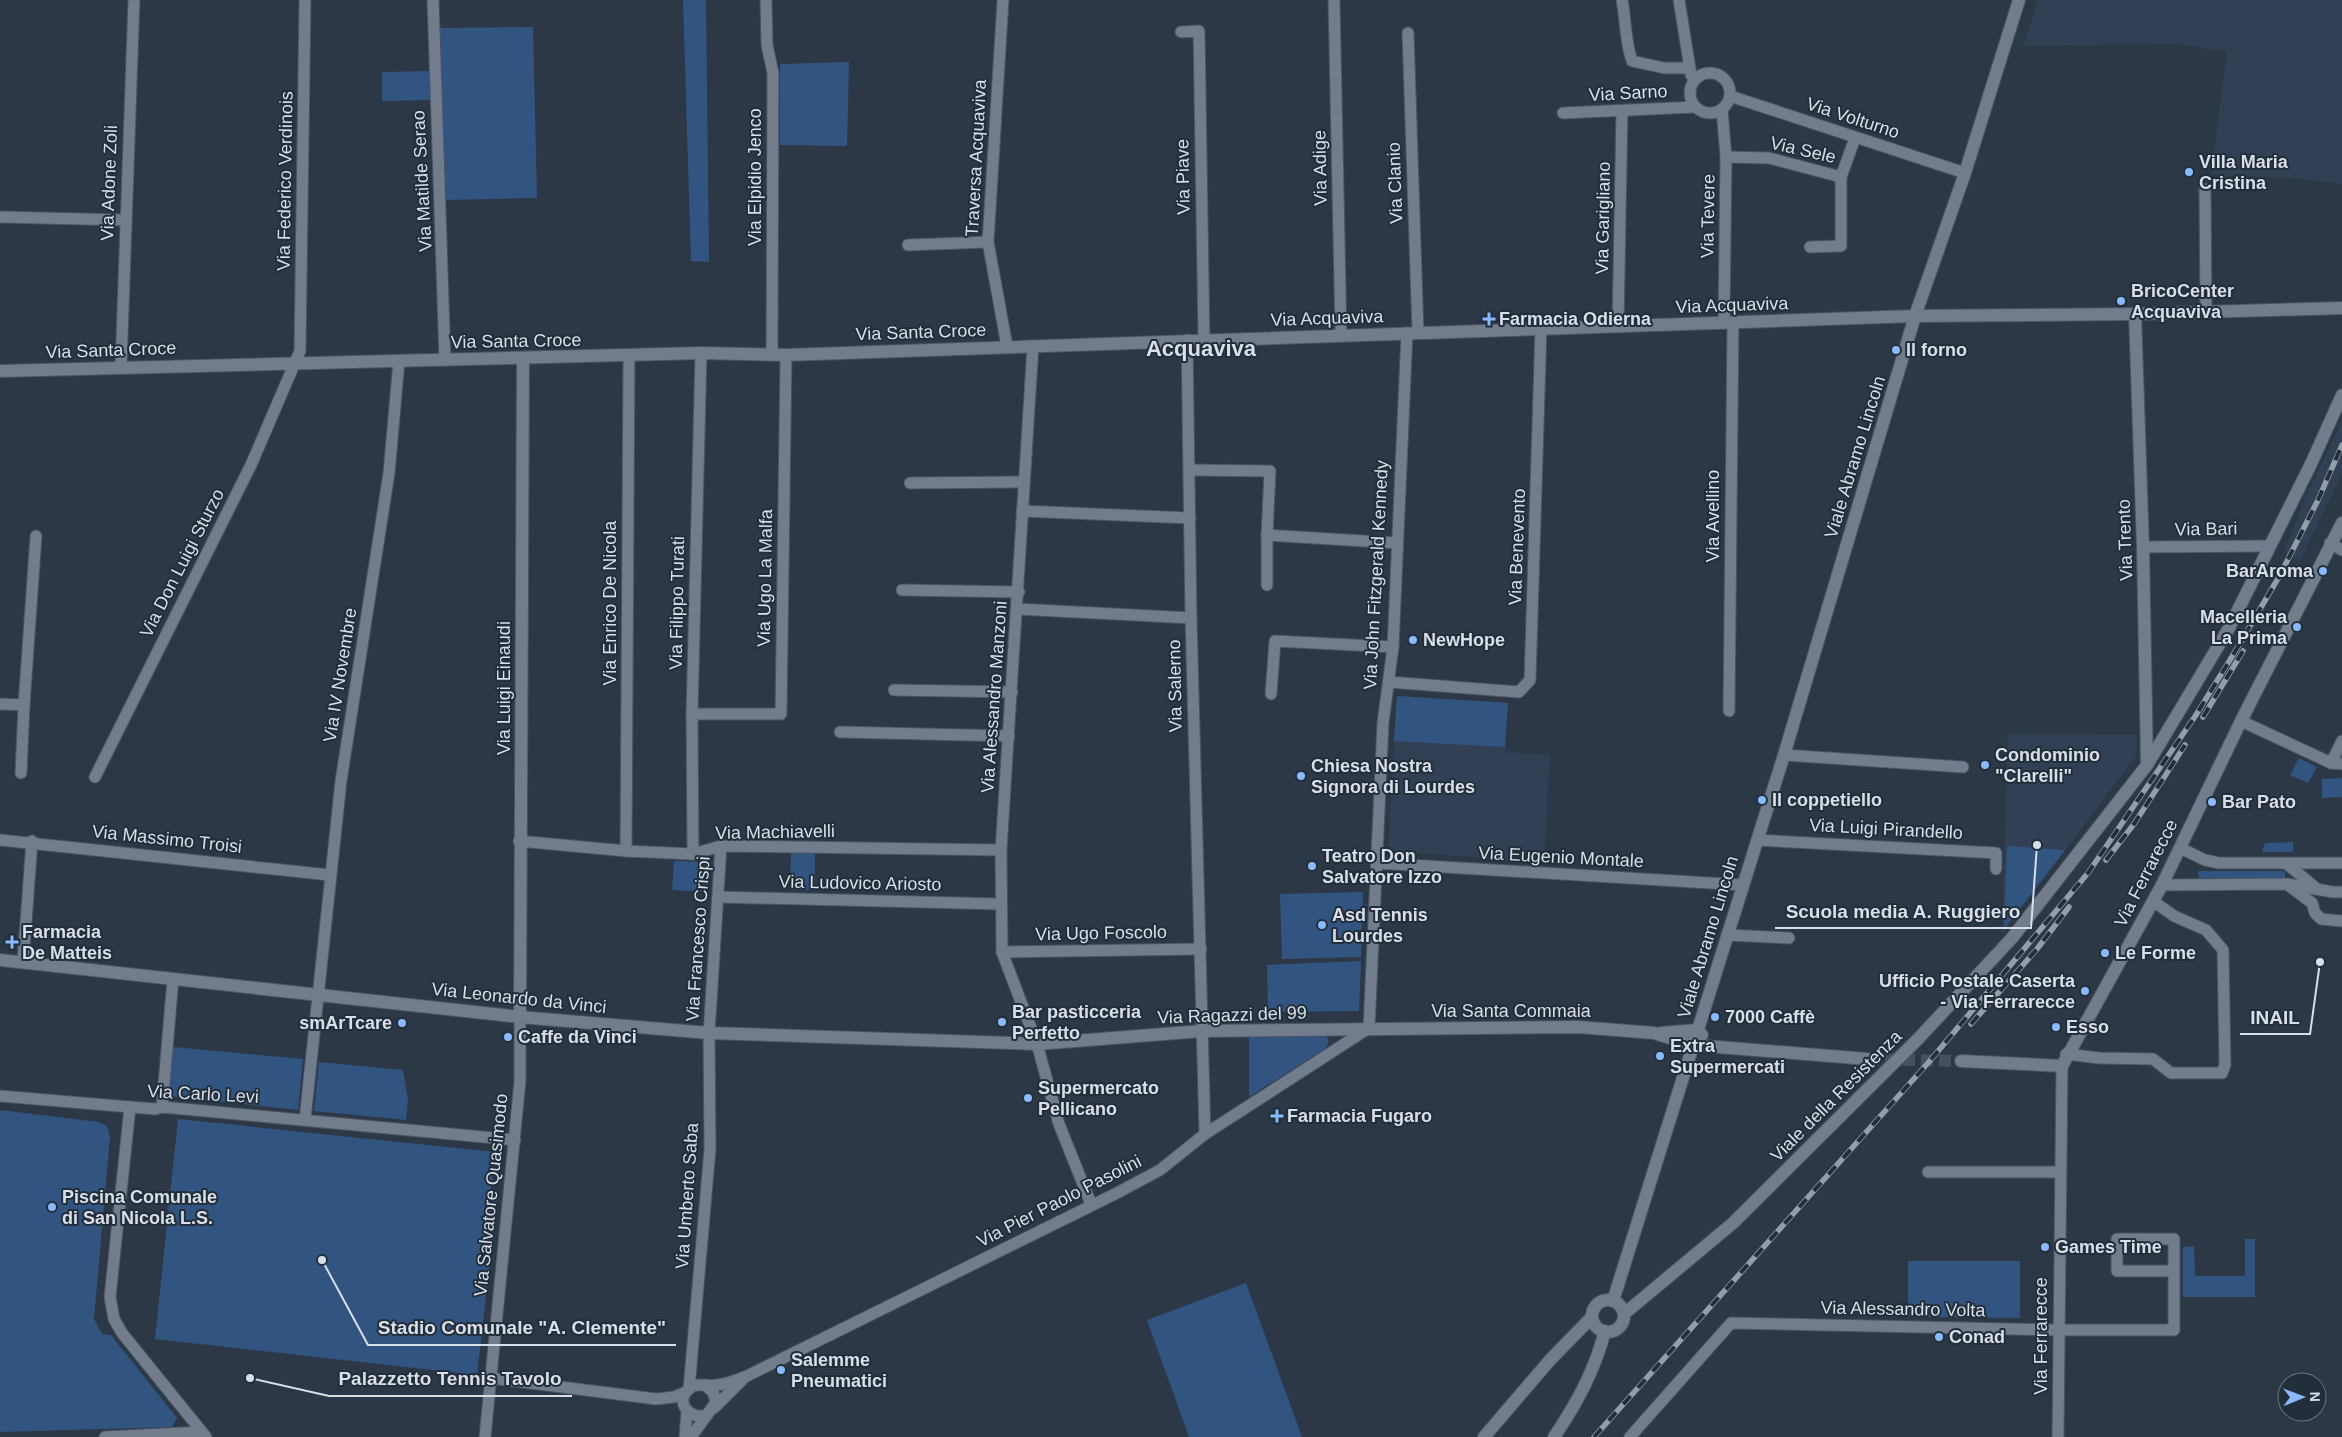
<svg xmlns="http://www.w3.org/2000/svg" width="2342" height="1437" font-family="Arial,sans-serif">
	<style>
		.built { fill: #314054 }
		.green { fill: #315481 }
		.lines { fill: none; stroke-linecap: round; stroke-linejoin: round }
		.secondary-tunnel { stroke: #47515e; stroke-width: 12; stroke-dasharray: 12 6; stroke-linecap: butt }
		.street-casing { stroke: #4c5561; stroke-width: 13 }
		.secondary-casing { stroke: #4c5561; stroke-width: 14 }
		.street { stroke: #717d8d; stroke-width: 11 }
		.secondary { stroke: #717d8d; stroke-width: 12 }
		.rail-casing { stroke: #949da8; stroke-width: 5.5 }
		.rail { stroke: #232e3b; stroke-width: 4; stroke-dasharray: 11; stroke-linecap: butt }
		.poi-dot { fill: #89bafc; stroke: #232e3b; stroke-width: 2 }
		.labels { text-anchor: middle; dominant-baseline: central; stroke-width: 4; stroke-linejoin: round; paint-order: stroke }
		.street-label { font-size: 18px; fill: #d8dfe8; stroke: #232e3b }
		.poi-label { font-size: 18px; font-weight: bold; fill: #d8dfe8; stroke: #232e3b; text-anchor: start }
		.district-label { font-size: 22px; font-weight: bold; fill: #d8dfe8; stroke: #232e3b }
		.leader { fill: none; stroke: #d8dfe8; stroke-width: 2 }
		.callout-dot { fill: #d8dfe8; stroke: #232e3b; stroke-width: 2 }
		.callout-label { font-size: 19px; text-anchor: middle; font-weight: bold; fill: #d8dfe8; stroke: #232e3b; stroke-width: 4; stroke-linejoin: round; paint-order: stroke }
	</style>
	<rect width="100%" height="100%" fill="#2d3846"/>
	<g class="built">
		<polygon points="2038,0 2342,0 2342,184 2290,178 2211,175 2227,51 2173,44 2023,46"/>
		<polygon points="2342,421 2342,473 2300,561 2284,552 2307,494"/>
		<polygon points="1397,696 1508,703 1505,752 1550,755 1544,862 1388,851"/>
		<polygon points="2008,734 2137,735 2136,756 2002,934"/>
	</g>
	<g class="green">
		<polygon points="683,0 706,0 709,262 691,261"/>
		<polygon points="533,27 537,198 443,200 438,28"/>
		<polygon points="849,62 847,146 780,145 780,64"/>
		<polygon points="431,71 432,100 382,101 382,72"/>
		<polygon points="1397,696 1508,703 1505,747 1394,741"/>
		<polygon points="2299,758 2317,767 2308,783 2290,775"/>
		<polygon points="2342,778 2342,797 2322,798 2322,779"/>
		<polygon points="2293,842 2293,852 2262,852 2265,843"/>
		<polygon points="2007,846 2065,850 2004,929"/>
		<polygon points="791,852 815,852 815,890 790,890"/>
		<polygon points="674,861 708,862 707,892 672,890"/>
		<polygon points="2198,871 2285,871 2285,878 2199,878"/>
		<polygon points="1363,892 1361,957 1282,959 1280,894"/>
		<polygon points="1361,961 1359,1011 1268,1012 1267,965"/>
		<polygon points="1325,1036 1329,1040 1326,1048 1249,1097 1249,1037"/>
		<polygon points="173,1047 303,1059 298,1110 168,1096"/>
		<polygon points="319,1062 403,1070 408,1100 406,1120 314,1111"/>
		<polygon points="0,1110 98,1122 107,1126 110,1137 94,1319 102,1334 111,1335 177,1418 172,1427 0,1432"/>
		<polygon points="178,1119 495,1152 490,1199 497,1200 477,1375 155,1339"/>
		<polygon points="2245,1239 2255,1239 2255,1297 2183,1297 2183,1247 2194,1246 2195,1276 2245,1276"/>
		<polygon points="1908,1261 2020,1261 2020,1318 1908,1317"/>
		<polygon points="1246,1283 1302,1437 1189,1437 1147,1320"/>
	</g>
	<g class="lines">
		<polyline class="secondary-tunnel" points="1867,1059 1961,1061"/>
		<defs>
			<g id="street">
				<polyline points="433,0 445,360"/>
				<polyline points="766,0 767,45 773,73 772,355"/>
				<polyline points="1003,0 988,242 1007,346"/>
				<polyline points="1334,0 1341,335"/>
				<path d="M1622,0C1626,21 1625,41 1632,61L1664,68H1690"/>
				<polyline points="1679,0 1691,75"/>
				<polyline points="1181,32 1199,31 1204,340"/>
				<polyline points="1408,33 1418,333"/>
				<circle cx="1710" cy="93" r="20"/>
				<polyline points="1730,96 1965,173"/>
				<polyline points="1722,110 1726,157 1724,323"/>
				<polyline points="1563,113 1695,107"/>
				<polyline points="1726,157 1769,158 1841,177 1855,138"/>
				<polyline points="2205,189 2206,312"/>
				<polyline points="0,217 124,220"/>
				<polyline points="908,245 988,242"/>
				<polyline points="1810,247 1841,246 1841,177"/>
				<polyline points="1618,326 1622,111"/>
				<polyline points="1187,340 1191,618 1205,1134"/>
				<polyline points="1033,346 1001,850 1002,952 1037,1044 1059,1124 1091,1204"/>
				<polyline points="121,366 134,0"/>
				<polyline points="1190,470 1270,471 1267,535 1396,543"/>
				<polyline points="910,483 1024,482"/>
				<polyline points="1022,511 1190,518"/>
				<polyline points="2330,543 2342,550"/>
				<polyline points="2143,547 2269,546"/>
				<polyline points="1267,585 1267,535"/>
				<polyline points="902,590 1019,592"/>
				<polyline points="1018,609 1191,618"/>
				<polyline points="1389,682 1519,692 1530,680 1541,328"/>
				<polyline points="894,690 1012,692"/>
				<polyline points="1271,694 1275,641 1393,647"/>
				<polyline points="0,704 24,705"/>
				<polyline points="1729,711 1733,322"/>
				<polyline points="692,714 781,714 786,355"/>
				<polyline points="2241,721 2331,763 2342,764"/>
				<polyline points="840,732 1009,736"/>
				<polyline points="1784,755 1963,767"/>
				<polyline points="2331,763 2342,741"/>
				<polyline points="21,773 24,705 36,536"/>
				<polyline points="95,777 251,465 300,351 305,0"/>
				<polyline points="0,840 330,875"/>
				<polyline points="1757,840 1996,853 1996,869"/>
				<polyline points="519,841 626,851 693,854 721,846 1001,850"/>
				<polyline points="2180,848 2205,860 2219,863 2342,863"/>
				<polyline points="626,851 629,355"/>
				<polyline points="693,854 692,714 701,353"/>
				<polyline points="1377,863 1743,885"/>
				<polyline points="2287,864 2317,889"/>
				<polyline points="2162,885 2287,884 2333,892 2342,892"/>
				<polyline points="2288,885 2312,903 2315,913 2321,919 2342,921"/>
				<polyline points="718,897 1000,904"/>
				<polyline points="1727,935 1789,938"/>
				<polyline points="1002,952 1201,949"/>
				<polyline points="23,962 32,841"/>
				<polyline points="2066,1054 2099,1058 2153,1059 2171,1073 2222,1073 2225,1065 2223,950 2206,930 2174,916 2153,901"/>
				<polyline points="0,1096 130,1107"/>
				<polyline points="162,1107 173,979"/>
				<polyline points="305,1119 341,781 389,473 399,361"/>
				<polyline points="1928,1172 2060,1172"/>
				<polyline points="490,1378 656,1399 674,1397 686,1392"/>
				<path d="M705,1385L713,1392L716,1402L707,1415C690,1421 673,1401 690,1388C694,1384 699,1385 705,1385C720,1387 733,1381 747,1376L1115,1194L1160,1170L1205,1134L1369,1028L1383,723L1393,647L1407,333"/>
				<polyline points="689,1389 710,1149 709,1033 721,846"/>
				<polyline points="714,1408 744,1378"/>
				<polyline points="105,1437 202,1432"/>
				<polyline points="206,1437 122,1333 114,1319 110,1297 130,1107 155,1109 162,1107 515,1140"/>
				<polyline points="485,1437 520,1081 520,1017"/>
				<polyline points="685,1437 687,1411"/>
				<polyline points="691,1437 707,1415"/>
				<polyline points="1630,1437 1731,1323 2058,1330 2174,1330 2174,1239 2117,1239 2117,1271 2174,1271"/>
				<polyline points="2058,1437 2062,1066"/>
			</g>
			<g id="secondary">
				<polyline points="2135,314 2143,547 2147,765"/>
				<polyline points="0,371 701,353 786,355 1915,316 2135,314 2342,308"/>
				<polyline points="0,960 520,1017 709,1033 1037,1044 1202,1031 1578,1027 1654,1033 1693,1045 1867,1059"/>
				<polyline points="520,1017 523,359"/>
				<polyline points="1661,1033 1697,1030 1702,1035"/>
				<polyline points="1961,1061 2062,1066 2162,885 2241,721 2342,523"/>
				<circle cx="1608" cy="1316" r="16"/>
				<polyline points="1613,1301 1784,755 1915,316 1965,173 2019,0"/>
				<polyline points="1624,1314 1733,1223 1918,1039 2012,938 2147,765 2229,628 2311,464 2342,395"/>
				<polyline points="1484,1437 1550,1360 1592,1317"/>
				<path d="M1554,1437C1577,1403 1594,1372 1605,1331"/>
			</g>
		</defs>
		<use href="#street" class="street-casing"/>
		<use href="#secondary" class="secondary-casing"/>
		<use href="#street" class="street"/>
		<use href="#secondary" class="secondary"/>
		<defs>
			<g id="rail">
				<polyline points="2203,717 2243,651"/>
				<polyline points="2106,860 2134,824 2185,745"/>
				<polyline points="1971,1024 2037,949 2069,907"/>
				<polyline points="1594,1437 1928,1063 2088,873 2196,715 2233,655 2280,575 2318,500 2342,445"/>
			</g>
		</defs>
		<use href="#rail" class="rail-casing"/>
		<use href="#rail" class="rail"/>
	</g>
	<g class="poi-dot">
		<circle cx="2189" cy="172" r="5"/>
		<circle cx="2121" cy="301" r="5"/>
		<path d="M1486.5 311.5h5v5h5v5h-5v5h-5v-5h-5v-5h5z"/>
		<circle cx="1896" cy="350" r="5"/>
		<circle cx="2323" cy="571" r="5"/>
		<circle cx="2297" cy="627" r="5"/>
		<circle cx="1413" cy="640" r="5"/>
		<circle cx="1985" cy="765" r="5"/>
		<circle cx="1301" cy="776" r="5"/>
		<circle cx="1762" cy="800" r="5"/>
		<circle cx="2212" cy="802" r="5"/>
		<circle cx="1312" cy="866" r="5"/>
		<circle cx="1322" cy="925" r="5"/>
		<path d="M9.5 934.5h5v5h5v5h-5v5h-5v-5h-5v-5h5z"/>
		<circle cx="2105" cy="953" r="5"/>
		<circle cx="2085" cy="991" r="5"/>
		<circle cx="1715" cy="1017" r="5"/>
		<circle cx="1002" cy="1022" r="5"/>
		<circle cx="402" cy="1023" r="5"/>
		<circle cx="2056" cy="1027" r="5"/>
		<circle cx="508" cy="1037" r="5"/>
		<circle cx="1660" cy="1056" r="5"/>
		<circle cx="1028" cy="1098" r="5"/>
		<path d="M1274.5 1108.5h5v5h5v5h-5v5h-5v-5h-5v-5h5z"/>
		<circle cx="52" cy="1207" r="5"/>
		<circle cx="2045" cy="1247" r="5"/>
		<circle cx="1939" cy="1337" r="5"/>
		<circle cx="781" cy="1370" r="5"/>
	</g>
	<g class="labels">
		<g class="street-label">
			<text transform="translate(1628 93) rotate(-3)">Via Sarno</text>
			<text transform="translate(1853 118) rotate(18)">Via Volturno</text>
			<text transform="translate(1803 150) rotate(13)">Via Sele</text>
			<text transform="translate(976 158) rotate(-87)">Traversa Acquaviva</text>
			<text transform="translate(1320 168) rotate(-91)">Via Adige</text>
			<text transform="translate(755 177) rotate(-90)">Via Elpidio Jenco</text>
			<text transform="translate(1183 177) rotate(-91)">Via Piave</text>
			<text transform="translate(285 181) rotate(-89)">Via Federico Verdinois</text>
			<text transform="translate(422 181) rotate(-93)">Via Matilde Serao</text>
			<text transform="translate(109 183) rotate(-88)">Via Adone Zoli</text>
			<text transform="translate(1395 183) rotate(-92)">Via Clanio</text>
			<text transform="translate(1708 216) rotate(-89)">Via Tevere</text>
			<text transform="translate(1603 218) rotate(-89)">Via Garigliano</text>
			<text transform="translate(1732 305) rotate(-2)">Via Acquaviva</text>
			<text transform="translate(1327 318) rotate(-2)">Via Acquaviva</text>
			<text transform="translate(921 332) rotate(-2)">Via Santa Croce</text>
			<text transform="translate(516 341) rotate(-1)">Via Santa Croce</text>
			<text transform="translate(111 350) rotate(-2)">Via Santa Croce</text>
			<text transform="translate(1855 457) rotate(-73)">Viale Abramo Lincoln</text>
			<text transform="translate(1713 516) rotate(-90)">Via Avellino</text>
			<text transform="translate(2206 529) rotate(-1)">Via Bari</text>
			<text transform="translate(2125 540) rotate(-92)">Via Trento</text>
			<text transform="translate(1517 547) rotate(-88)">Via Benevento</text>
			<text transform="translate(182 563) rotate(-63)">Via Don Luigi Sturzo</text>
			<text transform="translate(1376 575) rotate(-87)">Via John Fitzgerald Kennedy</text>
			<text transform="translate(765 578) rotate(-89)">Via Ugo La Malfa</text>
			<text transform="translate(610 603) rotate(-90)">Via Enrico De Nicola</text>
			<text transform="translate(677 603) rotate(-89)">Via Filippo Turati</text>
			<text transform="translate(340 675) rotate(-81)">Via IV Novembre</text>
			<text transform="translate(1175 686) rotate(-91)">Via Salerno</text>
			<text transform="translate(504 688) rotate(-90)">Via Luigi Einaudi</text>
			<text transform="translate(994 697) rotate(-86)">Via Alessandro Manzoni</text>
			<text transform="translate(1886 829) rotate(3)">Via Luigi Pirandello</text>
			<text transform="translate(775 832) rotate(-1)">Via Machiavelli</text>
			<text transform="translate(167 839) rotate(6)">Via Massimo Troisi</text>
			<text transform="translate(1561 857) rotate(3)">Via Eugenio Montale</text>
			<text transform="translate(2146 873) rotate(-63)">Via Ferrarecce</text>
			<text transform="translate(860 883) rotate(1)">Via Ludovico Ariosto</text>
			<text transform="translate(1101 933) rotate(-1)">Via Ugo Foscolo</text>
			<text transform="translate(1708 937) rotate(-73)">Viale Abramo Lincoln</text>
			<text transform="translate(698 939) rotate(-86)">Via Francesco Crispi</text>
			<text transform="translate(519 998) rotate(6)">Via Leonardo da Vinci</text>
			<text x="1511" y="1011">Via Santa Commaia</text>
			<text transform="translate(1232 1015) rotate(-2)">Via Ragazzi del 99</text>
			<text transform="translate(203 1094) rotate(3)">Via Carlo Levi</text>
			<text transform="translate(1836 1096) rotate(-45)">Viale della Resistenza</text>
			<text transform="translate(491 1195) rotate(-84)">Via Salvatore Quasimodo</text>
			<text transform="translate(687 1196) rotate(-86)">Via Umberto Saba</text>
			<text transform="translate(1059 1201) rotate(-27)">Via Pier Paolo Pasolini</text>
			<text transform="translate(1903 1309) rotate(1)">Via Alessandro Volta</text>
			<text transform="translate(2041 1336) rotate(-90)">Via Ferrarecce</text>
		</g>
		<g class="poi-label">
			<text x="2199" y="162">Villa Maria<tspan x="2199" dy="21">Cristina</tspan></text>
			<text x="2131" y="291">BricoCenter<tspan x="2131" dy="21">Acquaviva</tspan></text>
			<text x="1499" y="319">Farmacia Odierna</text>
			<text x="1906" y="350">Il forno</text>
			<text x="2313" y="571" text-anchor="end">BarAroma</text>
			<text x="2287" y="617" text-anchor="end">Macelleria<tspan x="2287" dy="21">La Prima</tspan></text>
			<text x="1423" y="640">NewHope</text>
			<text x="1995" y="755">Condominio<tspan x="1995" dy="21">"Clarelli"</tspan></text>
			<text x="1311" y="766">Chiesa Nostra<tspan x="1311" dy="21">Signora di Lourdes</tspan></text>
			<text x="1772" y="800">Il coppetiello</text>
			<text x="2222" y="802">Bar Pato</text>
			<text x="1322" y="856">Teatro Don<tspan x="1322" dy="21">Salvatore Izzo</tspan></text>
			<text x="1332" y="915">Asd Tennis<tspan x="1332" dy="21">Lourdes</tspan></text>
			<text x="22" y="932">Farmacia<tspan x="22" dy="21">De Matteis</tspan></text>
			<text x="2115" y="953">Le Forme</text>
			<text x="2075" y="981" text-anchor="end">Ufficio Postale Caserta<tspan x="2075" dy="21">- Via Ferrarecce</tspan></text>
			<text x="1012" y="1012">Bar pasticceria<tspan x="1012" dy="21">Perfetto</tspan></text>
			<text x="1725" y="1017">7000 Caffè</text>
			<text x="392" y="1023" text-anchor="end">smArTcare</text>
			<text x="2066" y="1027">Esso</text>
			<text x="518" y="1037">Caffe da Vinci</text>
			<text x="1670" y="1046">Extra<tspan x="1670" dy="21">Supermercati</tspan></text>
			<text x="1038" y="1088">Supermercato<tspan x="1038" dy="21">Pellicano</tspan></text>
			<text x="1287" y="1116">Farmacia Fugaro</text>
			<text x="62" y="1197">Piscina Comunale<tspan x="62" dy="21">di San Nicola L.S.</tspan></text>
			<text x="2055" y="1247">Games Time</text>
			<text x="1949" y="1337">Conad</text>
			<text x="791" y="1360">Salemme<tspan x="791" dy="21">Pneumatici</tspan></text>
		</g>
		<g class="district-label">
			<text x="1201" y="348">Acquaviva</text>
		</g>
	</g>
	<path class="leader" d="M2037 845L2031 928H1775M2320 962L2310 1034H2240M322 1260L368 1345H676M250 1378L329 1396H572"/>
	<g class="callout-dot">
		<circle cx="2037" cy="845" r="5"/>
		<circle cx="2320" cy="962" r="5"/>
		<circle cx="322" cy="1260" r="5"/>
		<circle cx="250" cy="1378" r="5"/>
	</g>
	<g class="callout-label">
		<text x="1903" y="918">Scuola media A. Ruggiero</text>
		<text x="2275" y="1024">INAIL</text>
		<text x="522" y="1334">Stadio Comunale "A. Clemente"</text>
		<text x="450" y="1385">Palazzetto Tennis Tavolo</text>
	</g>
	<g transform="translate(2302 1397) rotate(89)"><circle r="24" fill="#232e3b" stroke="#6b7580"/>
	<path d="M0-4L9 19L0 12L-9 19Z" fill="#89bafc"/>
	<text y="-8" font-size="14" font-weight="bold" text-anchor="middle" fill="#d8dfe8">N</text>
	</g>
</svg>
